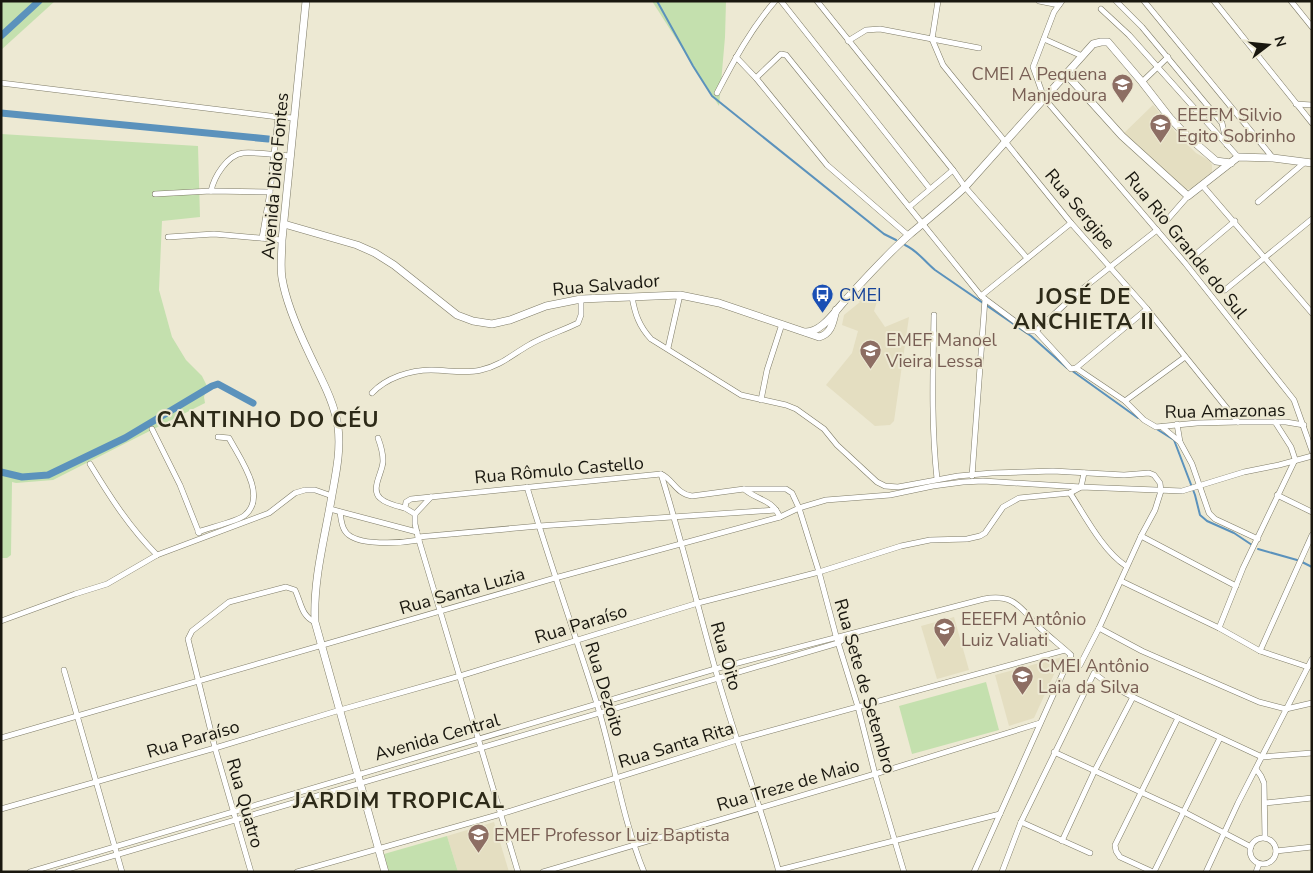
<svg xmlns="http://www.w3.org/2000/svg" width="1313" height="873" font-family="'Nunito Sans',sans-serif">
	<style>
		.built { fill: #e4dec1 }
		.green { fill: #c4e0ae }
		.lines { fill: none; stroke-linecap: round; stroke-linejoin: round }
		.stream { stroke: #5b92bc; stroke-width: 2 }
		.canal { stroke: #5b92bc; stroke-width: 7 }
		.street-casing { stroke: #7e7b67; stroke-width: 6 }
		.secondary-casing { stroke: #7e7b67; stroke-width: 8 }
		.street { stroke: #fff; stroke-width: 5 }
		.secondary { stroke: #fff; stroke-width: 7 }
		.labels { text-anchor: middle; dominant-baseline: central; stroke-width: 4; stroke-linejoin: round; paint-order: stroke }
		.education-label { font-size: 18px; fill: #785e54; stroke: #ede9d3; text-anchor: start }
		.street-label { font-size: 18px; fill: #19170f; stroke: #ede9d3 }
		.transit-label { font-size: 18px; fill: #164399; stroke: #ede9d3; text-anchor: start }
		.district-label { font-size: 22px; font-weight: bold; letter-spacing: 1px; fill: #2d2a18; stroke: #ede9d3 }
	</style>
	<rect width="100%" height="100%" fill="#ede9d3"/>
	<g class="built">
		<polygon points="1153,105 1179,136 1196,153 1210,161 1212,165 1212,174 1193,188 1185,190 1122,135"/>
		<polygon points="864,287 880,292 874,311 885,327 909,317 894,421 890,425 875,426 826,385 852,353 858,331 842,325 844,315 860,302 857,300"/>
		<polygon points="954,617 969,670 937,679 921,626"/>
		<polygon points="1062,657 1034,718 1009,726 995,675"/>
		<polygon points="494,822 509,872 458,872 447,836"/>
	</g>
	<g class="green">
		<polygon points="1,1 55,1 1,50"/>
		<polygon points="652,1 726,1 725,37 719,106"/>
		<polygon points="1,134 198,146 200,217 162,221 159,290 172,337 186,360 202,376 207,386 204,397 205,403 53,480 16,483 12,482 11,555 7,558 1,558"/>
		<polygon points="986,682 999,730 912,754 899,706"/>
		<polygon points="447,836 458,872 389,872 384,854"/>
	</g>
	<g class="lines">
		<g class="stream">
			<polyline points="657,1 693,66 712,96 884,234 896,240"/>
			<path d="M905,245C918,251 924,261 935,270L1031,336L1067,368"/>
			<polyline points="1071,370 1138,418"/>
			<polyline points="1155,428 1174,440 1195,495 1200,515 1207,521 1234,533 1252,545"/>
			<polyline points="1258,549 1297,560"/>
			<polyline points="1302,562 1312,567"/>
		</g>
		<g class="canal">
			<polyline points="1,36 39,1"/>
			<polyline points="1,113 268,139"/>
			<polyline points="1,472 22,477 48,475 125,438 212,386 218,384 253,403"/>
		</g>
		<defs>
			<g id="street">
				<polyline points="781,1 930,189"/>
				<polyline points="817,1 953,170 965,187 1027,258"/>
				<polyline points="938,1 932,39 943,65 1071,223 1147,309 1238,422"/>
				<polyline points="1039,1 1059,5"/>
				<polyline points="1062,1 1054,12 1033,67 1044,98 1185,263 1294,400 1312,451"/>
				<polyline points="1116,1 1142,27 1222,123 1227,145"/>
				<polyline points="1144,1 1273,158"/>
				<polyline points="1214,1 1312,123"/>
				<polyline points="1291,1 1312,27"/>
				<polyline points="1101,9 1129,35 1238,157"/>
				<polyline points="1044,39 1082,56"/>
				<polyline points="848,41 866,30 880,29 979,48"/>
				<polyline points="736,57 756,78 827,165 909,236"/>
				<polyline points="756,78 781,54 786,55 981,296 1028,331 1036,331"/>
				<polyline points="1142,82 1168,57"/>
				<polyline points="1,83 278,117 294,118"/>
				<path d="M717,93C734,60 751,29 775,1"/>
				<polyline points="1296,104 1312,105"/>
				<polyline points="1202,185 1312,313"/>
				<path d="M211,191C214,177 227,155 243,153C258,152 275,155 291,156"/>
				<polyline points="155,194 211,191 270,192"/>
				<polyline points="1258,202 1305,162"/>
				<polyline points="909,207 953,170"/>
				<polyline points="1167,220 1188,196"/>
				<polyline points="168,237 214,234 282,240"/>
				<polyline points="262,238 270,192 278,117"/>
				<polyline points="1196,254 1235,221"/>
				<polyline points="1225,290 1312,219"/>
				<polyline points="981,296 1071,223"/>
				<path d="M632,297C635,314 639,326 651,339L741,395L786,405L796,409L824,429L837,445L877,482L885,486L898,487L958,476L992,473L1053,471L1124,475L1149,473L1154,475L1160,483L1161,491L1155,510L1141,536L1099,628L1080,665"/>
				<path d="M934,315C933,370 931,424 937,479"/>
				<polyline points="1036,331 1070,368 1071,369 1076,368 1125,401 1144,420 1156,427 1197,423 1238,422 1286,422 1304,425"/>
				<polyline points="1036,331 1076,294 1157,230"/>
				<polyline points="668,348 680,295"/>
				<polyline points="1076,368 1147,309"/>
				<path d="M372,393C386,378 410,370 431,370C448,370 465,374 481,370C500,366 513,354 529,345C544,336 562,331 578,323L581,315V299"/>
				<polyline points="761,400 767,370 782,324"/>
				<polyline points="1125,401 1185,357"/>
				<polyline points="1275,422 1291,447 1295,459"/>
				<polyline points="1177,424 1180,442 1192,464 1209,513 1215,519 1258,539"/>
				<polyline points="1162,427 1180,442"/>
				<polyline points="152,429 180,485 199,533"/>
				<path d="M378,438C381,446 383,453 383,461C383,472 370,489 380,498C386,504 397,506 405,508"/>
				<path d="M90,464C110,497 130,528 157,555"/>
				<path d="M661,474C681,538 697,604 715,668C734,737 760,803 779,872"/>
				<polyline points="972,476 985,299"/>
				<path d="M527,487C549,560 574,631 597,704C614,759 622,818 644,872"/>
				<polyline points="744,489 786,489 792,493 799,508 819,572 836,636 858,707 875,774 904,872"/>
				<path d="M1070,493C1085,516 1103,551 1126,566"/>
				<polyline points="1277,495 1312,512"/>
				<polyline points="330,509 417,532"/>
				<path d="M340,512C341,518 341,525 345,531C355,547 402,543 419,540"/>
				<polyline points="415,514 431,497"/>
				<path d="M198,532C208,528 239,521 245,515C268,496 239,457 229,438L218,437"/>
				<polyline points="1141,536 1236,586"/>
				<polyline points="418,537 539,526 776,510"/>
				<polyline points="1121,581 1219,628 1260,651 1308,667"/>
				<polyline points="1,621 75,594 107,584 157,555 269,513 295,493 305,490 315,490 332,496"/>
				<polyline points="1099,628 1142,651 1259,702 1286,709 1312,703"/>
				<polyline points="1219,628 1243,568 1295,460"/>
				<polyline points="1260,651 1312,535"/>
				<polyline points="64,670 122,872"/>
				<polyline points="1,738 555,578 780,517 799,508 826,500 890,495 933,486 963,482 983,481 1081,487 1084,473"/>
				<polyline points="1054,752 1184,812 1251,847"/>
				<polyline points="1256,769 1261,776 1264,783 1265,838"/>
				<polyline points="1265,803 1312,798"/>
				<polyline points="1,809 215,748 340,710 460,676 698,603 819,572 901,546 930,540 967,539 980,536 985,533 1003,507 1019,498 1070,493 1081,487 1182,491 1244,472 1279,465 1312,456"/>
				<polyline points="1021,822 1090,853"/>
				<circle cx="1263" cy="851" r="13"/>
				<polyline points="1062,841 1094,772 1133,697"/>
				<polyline points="1276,851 1312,847"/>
				<polyline points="779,870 1000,814"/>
				<path d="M30,872L715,669L984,599C1016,593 1021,610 1041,629C1051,638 1061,646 1071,655L974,872"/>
				<polyline points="58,872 838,643 852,634"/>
				<path d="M251,872L215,748L188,639L192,631L229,602L286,587L295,590C301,602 301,616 315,622"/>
				<polyline points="297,872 501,814 737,740 1065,650"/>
				<path d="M518,872L418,537L415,524V514L405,508L406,502L411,499L661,474C673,479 676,494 692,496L744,489C758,501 771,498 780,517"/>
				<polyline points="543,872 875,774 1040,723"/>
				<polyline points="1002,872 1021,822 1094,673 1108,684 1133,697 1262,757 1312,753"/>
				<polyline points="1153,872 1120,857 1116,851 1115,845 1178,718"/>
				<polyline points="1154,872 1220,738"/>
				<polyline points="1206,872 1238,803 1312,659"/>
				<polyline points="1256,872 1259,864"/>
			</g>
			<g id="secondary">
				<path d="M306,1L282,240C282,252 280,266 282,278C286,303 298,330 309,353C320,377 334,400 338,427C341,450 336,473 332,495C325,537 313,579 315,622L385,872"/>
				<polyline points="1066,74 1122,136 1188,196 1238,157 1273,158 1312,163"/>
				<path d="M284,224L357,245L375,253L394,265L457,315L473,321L492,324L510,320L546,306L581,299L680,295L719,303L819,337C832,334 833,321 836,310"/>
				<path d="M806,332C821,332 833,314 842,304C863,281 885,256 909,235C928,219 947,204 965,187L1093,44L1101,42H1108L1142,82L1170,118L1186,135L1216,161L1231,163"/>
			</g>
		</defs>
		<use href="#street" class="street-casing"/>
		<use href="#secondary" class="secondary-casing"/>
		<use href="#street" class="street"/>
		<use href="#secondary" class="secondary"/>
	</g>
	<defs>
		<symbol id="school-pin" viewBox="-11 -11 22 30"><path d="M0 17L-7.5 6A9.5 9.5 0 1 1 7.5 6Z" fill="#8d6e63" stroke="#ede9d3"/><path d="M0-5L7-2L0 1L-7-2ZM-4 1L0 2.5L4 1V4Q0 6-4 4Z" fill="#fff"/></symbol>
		<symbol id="bus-pin" viewBox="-11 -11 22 30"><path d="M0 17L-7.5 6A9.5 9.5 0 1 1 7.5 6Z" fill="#1a4fb4" stroke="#ede9d3"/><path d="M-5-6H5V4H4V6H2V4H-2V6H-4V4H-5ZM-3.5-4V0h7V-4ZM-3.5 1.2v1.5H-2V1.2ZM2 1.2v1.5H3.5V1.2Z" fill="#fff"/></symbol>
	</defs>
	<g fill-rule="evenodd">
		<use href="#school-pin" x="1110" y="72" width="25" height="34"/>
		<use href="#school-pin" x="1148" y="112" width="25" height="34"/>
		<use href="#bus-pin" x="810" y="282" width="25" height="34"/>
		<use href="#school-pin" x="858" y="338" width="25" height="34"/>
		<use href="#school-pin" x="932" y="616" width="25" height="34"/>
		<use href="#school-pin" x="1010" y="664" width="25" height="34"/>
		<use href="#school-pin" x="466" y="822" width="25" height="34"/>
	</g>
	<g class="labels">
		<g class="education-label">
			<text x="1107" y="74" text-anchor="end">CMEI A Pequena<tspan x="1107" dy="21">Manjedoura</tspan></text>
			<text x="1177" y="115">EEEFM Silvio<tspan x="1177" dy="21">Egito Sobrinho</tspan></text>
			<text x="886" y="340">EMEF Manoel<tspan x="886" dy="21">Vieira Lessa</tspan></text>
			<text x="961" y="619">EEEFM Antônio<tspan x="961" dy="21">Luiz Valiati</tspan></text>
			<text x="1038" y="666">CMEI Antônio<tspan x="1038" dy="21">Laia da Silva</tspan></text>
			<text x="494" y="835">EMEF Professor Luiz Baptista</text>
		</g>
		<g class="street-label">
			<text transform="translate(275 176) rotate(-85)">Avenida Dido Fontes</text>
			<text transform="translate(1080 209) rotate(50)">Rua Sergipe</text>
			<text transform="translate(1186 245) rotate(51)">Rua Rio Grande do Sul</text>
			<text transform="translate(606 285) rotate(-5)">Rua Salvador</text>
			<text transform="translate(1225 411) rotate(-1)">Rua Amazonas</text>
			<text transform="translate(559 470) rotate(-5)">Rua Rômulo Castello</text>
			<text transform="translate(462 591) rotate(-16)">Rua Santa Luzia</text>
			<text transform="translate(581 624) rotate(-17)">Rua Paraíso</text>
			<text transform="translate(726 656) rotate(74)">Rua Oito</text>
			<text transform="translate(865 686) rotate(74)">Rua Sete de Setembro</text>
			<text transform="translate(605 689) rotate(73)">Rua Dezoito</text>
			<text transform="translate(437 737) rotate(-16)">Avenida Central</text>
			<text transform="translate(193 739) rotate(-16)">Rua Paraíso</text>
			<text transform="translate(676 745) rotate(-17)">Rua Santa Rita</text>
			<text transform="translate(788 785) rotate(-16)">Rua Treze de Maio</text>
			<text transform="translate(245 803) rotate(74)">Rua Quatro</text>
		</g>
		<g class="transit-label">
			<text x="839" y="295">CMEI</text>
		</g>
		<g class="district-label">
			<text x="1084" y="297">JOSÉ DE<tspan x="1084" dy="25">ANCHIETA II</tspan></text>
			<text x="268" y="420">CANTINHO DO CÉU</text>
			<text x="399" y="801">JARDIM TROPICAL</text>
		</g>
	</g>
	<rect width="1313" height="873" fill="none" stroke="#19170f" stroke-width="5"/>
	<g transform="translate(1268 45) rotate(74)" stroke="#ede9d3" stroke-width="4" paint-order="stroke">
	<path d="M0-4L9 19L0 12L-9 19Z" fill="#19170f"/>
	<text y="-8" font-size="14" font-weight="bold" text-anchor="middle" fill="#19170f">N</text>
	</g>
</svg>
